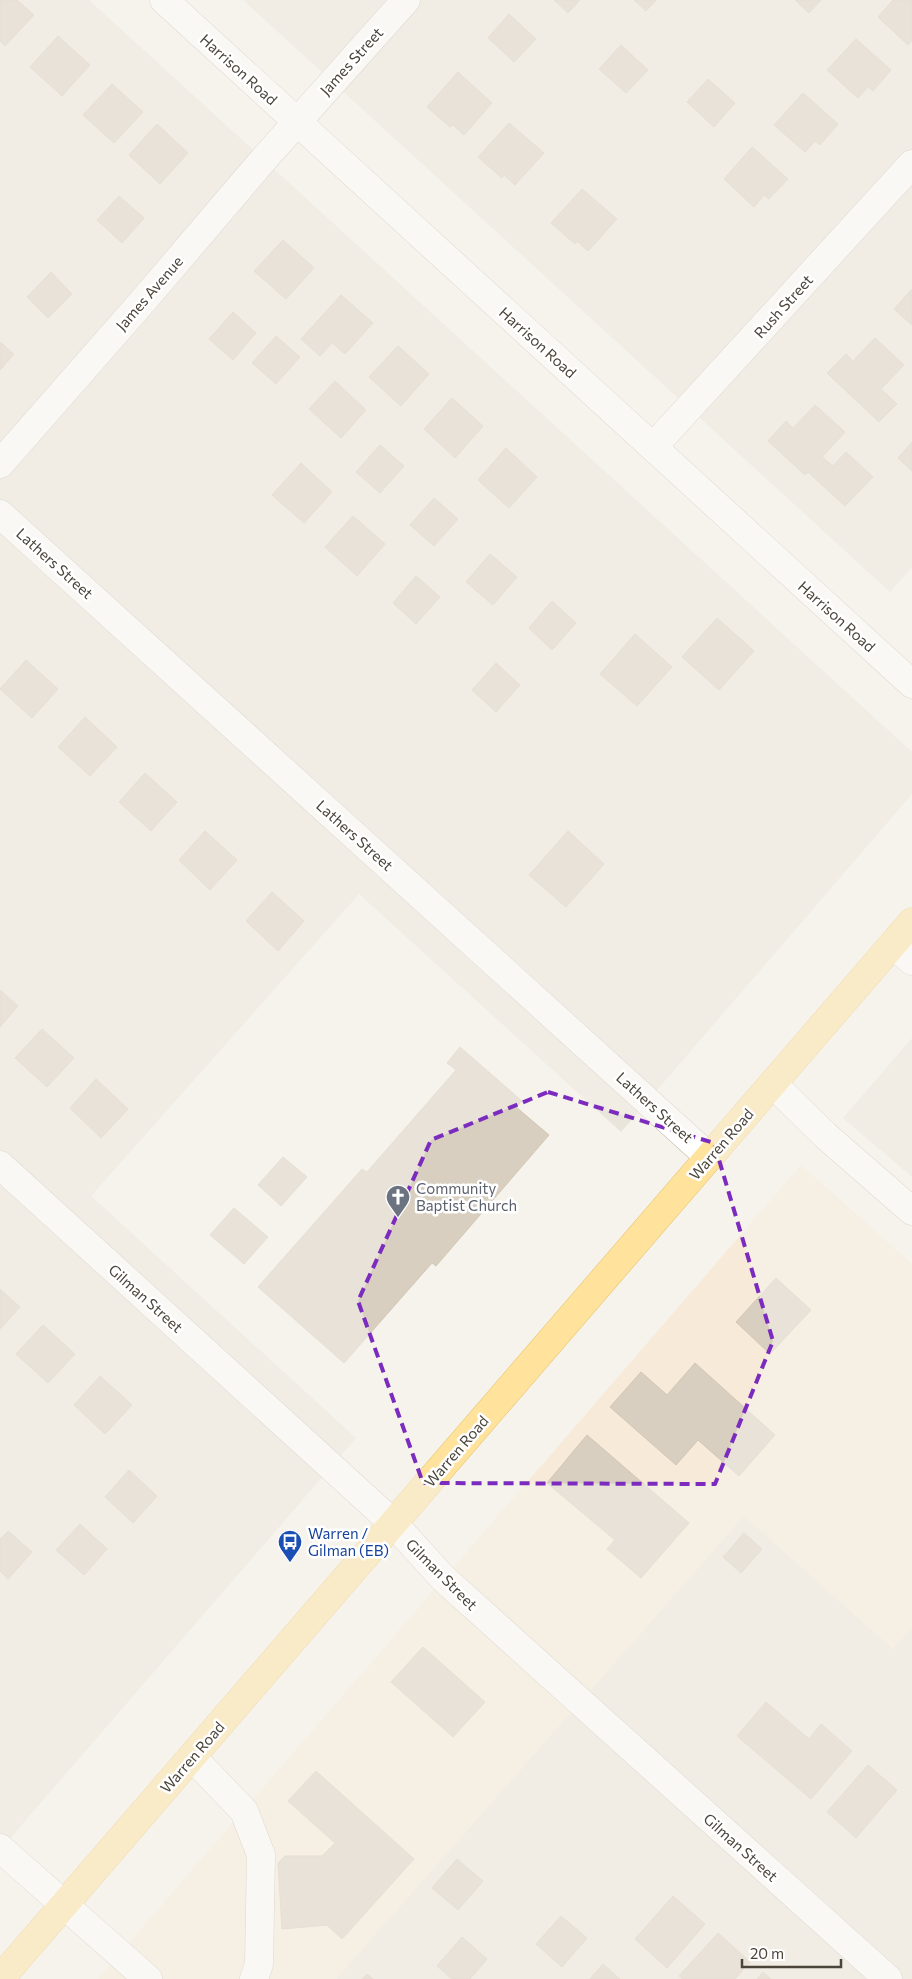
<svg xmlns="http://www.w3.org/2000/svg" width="912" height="1979" font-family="Commissioner,sans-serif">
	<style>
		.residential { fill: #eae5da }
		.commercial { fill: #f7ead8 }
		.building { fill: #d8cfc1; stroke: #d3c7b4 }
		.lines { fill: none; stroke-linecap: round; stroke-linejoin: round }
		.minor-casing { stroke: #c2bbae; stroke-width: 29 }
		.major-casing { stroke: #e6c16a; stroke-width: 29 }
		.minor { stroke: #fff; stroke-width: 28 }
		.major { stroke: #ffe39c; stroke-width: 28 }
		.marked { fill: none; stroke: #7b2cbf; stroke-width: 4; stroke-dasharray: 10 6; stroke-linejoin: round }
		.labels { text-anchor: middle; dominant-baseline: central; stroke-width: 5; stroke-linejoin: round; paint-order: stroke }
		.street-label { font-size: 15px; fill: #4b4439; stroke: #fff }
		.worship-label { font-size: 15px; fill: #5b616d; stroke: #fff; text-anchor: start }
		.transit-label { font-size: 15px; fill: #164399; stroke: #fff; text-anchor: start }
	</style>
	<rect width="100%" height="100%" fill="#f6f3ec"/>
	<g class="residential">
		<polygon points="0,0 89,0 912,752 912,794 621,1132 359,894 91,1196 356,1438 0,1850"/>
		<polygon points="243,0 912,0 912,567 890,592"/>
		<polygon points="912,1038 912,1177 843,1118"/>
		<polygon points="744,1516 893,1649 912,1628 912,1979 336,1979"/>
	</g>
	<polygon class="commercial" points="801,1165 912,1264 912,1627 893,1649 744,1516 336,1979 98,1979"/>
	<g class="building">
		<polygon points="0,0 17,0 34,15 5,46 0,41"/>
		<polygon points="554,0 580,0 568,13"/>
		<polygon points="634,0 656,0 646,11"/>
		<polygon points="795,0 821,0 809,13"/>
		<polygon points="893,0 912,0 912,40 908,45 878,17"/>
		<polygon points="509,14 536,39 514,62 488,38"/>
		<polygon points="58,36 90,65 62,96 30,67"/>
		<polygon points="856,39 891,70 873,91 868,87 858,98 827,70"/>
		<polygon points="621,45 648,70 626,93 599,69"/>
		<polygon points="458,72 492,103 464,135 453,125 450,127 427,107"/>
		<polygon points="708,79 735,103 714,127 687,102"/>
		<polygon points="112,84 143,112 114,143 83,115"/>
		<polygon points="803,93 838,124 820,145 815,141 805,152 774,125"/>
		<polygon points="509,123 544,153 515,185 504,175 502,178 478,157"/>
		<polygon points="157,124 188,153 160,184 129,155"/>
		<polygon points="752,147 788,179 769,199 764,195 754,207 724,179"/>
		<polygon points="582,189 617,219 588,251 577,241 575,244 551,223"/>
		<polygon points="119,196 144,218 122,243 97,220"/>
		<polygon points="283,240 314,268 286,299 254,271"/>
		<polygon points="51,272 72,294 48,318 27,297"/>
		<polygon points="911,290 912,290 912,325 894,309"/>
		<polygon points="341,295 373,323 345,354 332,343 320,356 301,339"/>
		<polygon points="233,312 256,333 233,360 209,339"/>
		<polygon points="276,336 300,357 276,384 252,363"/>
		<polygon points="875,338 904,365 881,389 897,404 879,422 827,373 846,354 853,361"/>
		<polygon points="0,342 14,354 0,370"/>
		<polygon points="398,346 429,374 401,406 369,377"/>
		<polygon points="335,381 366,410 341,438 309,409"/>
		<polygon points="452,398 483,426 455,458 424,429"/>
		<polygon points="815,405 845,432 822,457 833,466 846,452 873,477 845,506 808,472 805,475 768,441 786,421 793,428"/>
		<polygon points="912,442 912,471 898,458"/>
		<polygon points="380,445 404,466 380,493 356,472"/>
		<polygon points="506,448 537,477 509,508 478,480"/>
		<polygon points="301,463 332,492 304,523 272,495"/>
		<polygon points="434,498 458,519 434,546 410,525"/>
		<polygon points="353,516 385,544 357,576 325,547"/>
		<polygon points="490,554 517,577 493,605 466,582"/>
		<polygon points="416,576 440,597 416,624 393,603"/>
		<polygon points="552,601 576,623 552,650 529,628"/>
		<polygon points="717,618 754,651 719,690 682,657"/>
		<polygon points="635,634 672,667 637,706 600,674"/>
		<polygon points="26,660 58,689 32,718 0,689"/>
		<polygon points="496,663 520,685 496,712 472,690"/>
		<polygon points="85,717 117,747 90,776 58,747"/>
		<polygon points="145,773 177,802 151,831 119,802"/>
		<polygon points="205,831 237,860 210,890 179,860"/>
		<polygon points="568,831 604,864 566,907 529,875"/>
		<polygon points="272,892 304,921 278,951 246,921"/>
		<polygon points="0,990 18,1006 0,1027"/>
		<polygon points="42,1029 74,1058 47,1087 15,1058"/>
		<polygon points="460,1047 522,1101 516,1107 549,1135 436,1266 432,1263 344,1363 258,1287 362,1169 367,1172 456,1070 447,1063"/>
		<polygon points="96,1079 128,1109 101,1138 70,1108"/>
		<polygon points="283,1157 307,1177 281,1206 258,1185"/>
		<polygon points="234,1208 268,1237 244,1264 210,1235"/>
		<polygon points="776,1278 811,1310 770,1354 736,1322"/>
		<polygon points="0,1289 20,1307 0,1329"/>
		<polygon points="43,1325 75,1354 48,1383 16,1354"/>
		<polygon points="695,1363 775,1435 739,1476 698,1440 676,1465 610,1407 641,1372 667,1395"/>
		<polygon points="100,1376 132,1405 105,1434 74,1405"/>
		<polygon points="587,1435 689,1523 641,1578 607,1549 615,1540 547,1483"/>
		<polygon points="129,1470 157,1496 133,1523 105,1497"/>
		<polygon points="80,1524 107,1549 84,1575 56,1550"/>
		<polygon points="8,1531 32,1552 8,1579 0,1571 0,1539"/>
		<polygon points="744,1533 762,1549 741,1573 723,1557"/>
		<polygon points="423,1647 485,1702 453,1737 391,1682"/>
		<polygon points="766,1702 809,1739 821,1724 852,1751 811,1799 737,1736"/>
		<polygon points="868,1765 897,1790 856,1838 827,1812"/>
		<polygon points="316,1771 414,1859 342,1939 327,1925 282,1929 278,1863 285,1856 322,1856 335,1843 288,1801"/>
		<polygon points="457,1859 483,1881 458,1910 432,1888"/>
		<polygon points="673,1896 705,1924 667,1968 635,1939"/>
		<polygon points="561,1916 587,1938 562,1967 536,1944"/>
		<polygon points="718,1933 750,1962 735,1979 683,1979 679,1976"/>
		<polygon points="462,1937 487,1959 470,1979 452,1979 437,1966"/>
		<polygon points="603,1964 620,1979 590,1979"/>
		<polygon points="763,1972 771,1979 757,1979"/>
		<polygon points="367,1974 373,1979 362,1979"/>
	</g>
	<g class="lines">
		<defs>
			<g id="minor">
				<polyline points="164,0 912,684"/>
				<polyline points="653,447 912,164"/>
				<polyline points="0,464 143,301 264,159 406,0"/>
				<polyline points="0,514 709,1157"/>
				<polyline points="893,945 912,961"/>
				<polyline points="773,1084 826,1136 912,1211"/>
				<polyline points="0,1165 393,1523 443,1578 888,1979"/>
				<polyline points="192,1757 244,1811 261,1855 259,1964 254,1979"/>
				<polyline points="0,1848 148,1979"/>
			</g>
			<polyline id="major" points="0,1979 912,922"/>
		</defs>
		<use href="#minor" class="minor-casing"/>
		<use href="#major" class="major-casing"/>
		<use href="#minor" class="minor"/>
		<use href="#major" class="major"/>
	</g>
	<path d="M0 0H912V1979H0ZM548,1092L714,1143L773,1341L715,1484L423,1483L358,1301L431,1140Z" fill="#f6f3ec" fill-opacity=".55" fill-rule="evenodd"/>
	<path class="marked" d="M548,1092L714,1143L773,1341L715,1484L423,1483L358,1301L431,1140Z"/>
	<defs>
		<symbol id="church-pin" viewBox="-11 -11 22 30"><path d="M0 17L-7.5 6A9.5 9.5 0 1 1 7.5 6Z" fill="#6b7280" stroke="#fff"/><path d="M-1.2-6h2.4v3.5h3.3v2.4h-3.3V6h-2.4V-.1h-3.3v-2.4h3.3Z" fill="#fff"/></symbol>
		<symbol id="bus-pin" viewBox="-11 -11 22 30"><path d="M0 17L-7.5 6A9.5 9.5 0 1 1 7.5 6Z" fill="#1a4fb4" stroke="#fff"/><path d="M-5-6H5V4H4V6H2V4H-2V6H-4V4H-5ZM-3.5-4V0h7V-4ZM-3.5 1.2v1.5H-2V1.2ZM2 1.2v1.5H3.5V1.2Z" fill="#fff"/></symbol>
	</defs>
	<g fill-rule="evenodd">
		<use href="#church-pin" x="384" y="1183" width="28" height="38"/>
		<use href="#bus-pin" x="276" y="1528" width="28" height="38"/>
	</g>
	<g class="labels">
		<g class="street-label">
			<text transform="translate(351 61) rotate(-48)">James Street</text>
			<text transform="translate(239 69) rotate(42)">Harrison Road</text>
			<text transform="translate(149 293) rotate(-49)">James Avenue</text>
			<text transform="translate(783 306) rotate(-48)">Rush Street</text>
			<text transform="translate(538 342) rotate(42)">Harrison Road</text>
			<text transform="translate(55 563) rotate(42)">Lathers Street</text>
			<text transform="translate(837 616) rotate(42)">Harrison Road</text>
			<text transform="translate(355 835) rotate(42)">Lathers Street</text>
			<text transform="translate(655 1107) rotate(42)">Lathers Street</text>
			<text transform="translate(721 1144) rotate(-49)">Warren Road</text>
			<text transform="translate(146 1298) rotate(42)">Gilman Street</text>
			<text transform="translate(456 1451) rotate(-49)">Warren Road</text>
			<text transform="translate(442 1574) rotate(45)">Gilman Street</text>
			<text transform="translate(192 1757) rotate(-49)">Warren Road</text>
			<text transform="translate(741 1847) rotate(42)">Gilman Street</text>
		</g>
		<g class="worship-label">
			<text x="416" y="1188">Community<tspan x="416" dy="17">Baptist Church</tspan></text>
		</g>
		<g class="transit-label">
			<text x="308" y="1533">Warren /<tspan x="308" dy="17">Gilman (EB)</tspan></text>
		</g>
	</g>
	<path d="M742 1959v8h99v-8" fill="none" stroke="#4b4439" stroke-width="2.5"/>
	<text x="750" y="1959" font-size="15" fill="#4b4439" stroke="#ffffff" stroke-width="4" paint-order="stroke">20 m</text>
</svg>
